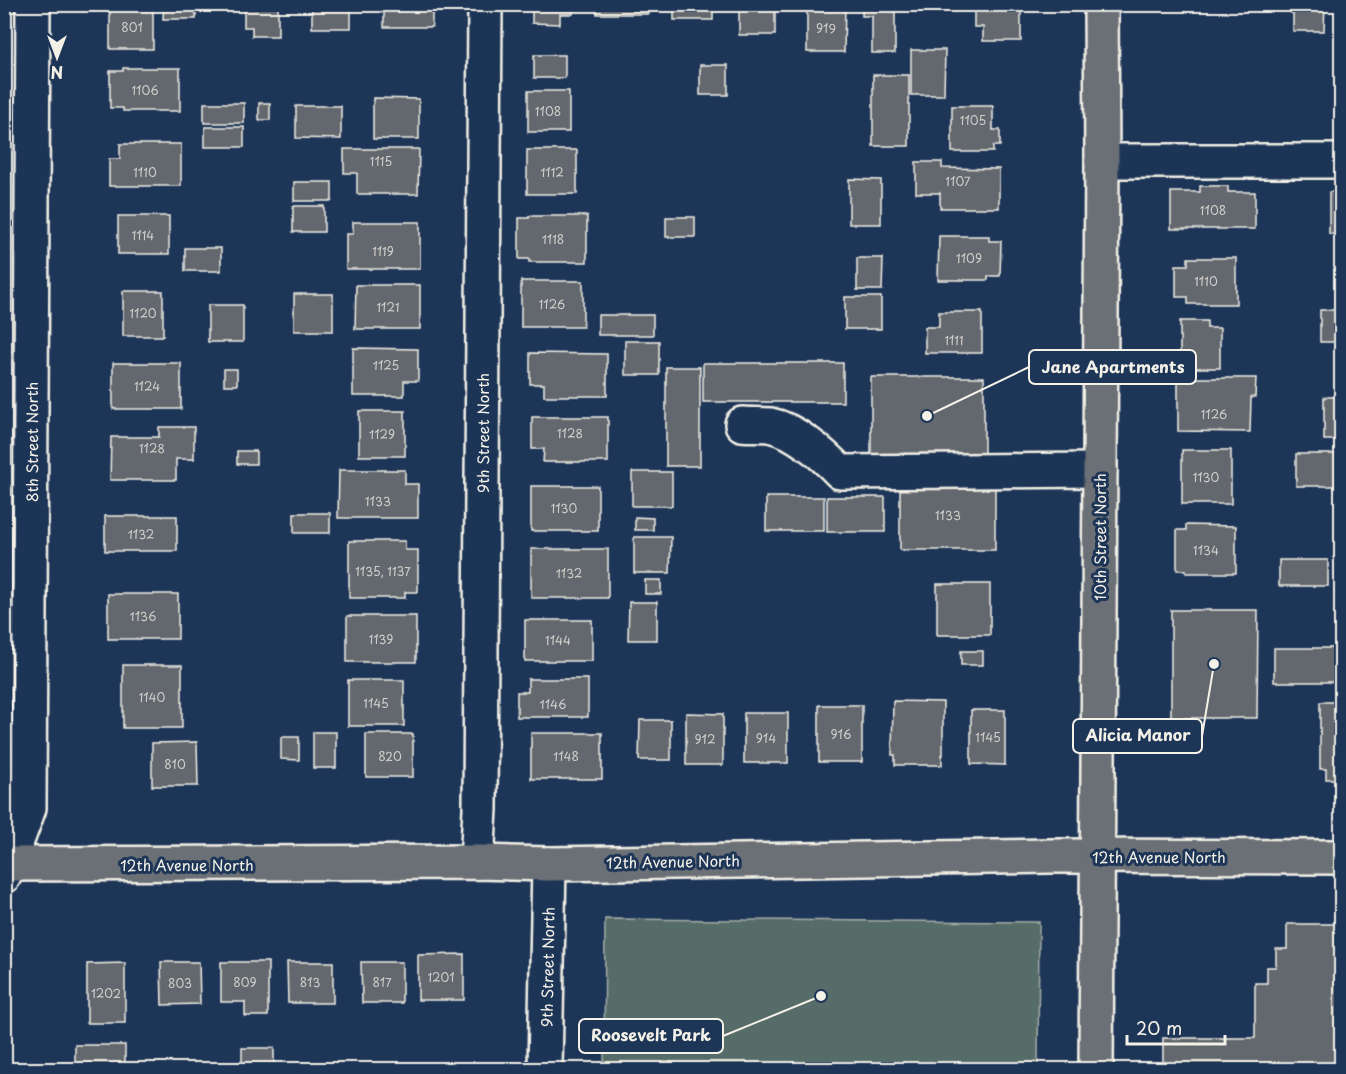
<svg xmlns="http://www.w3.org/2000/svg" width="1346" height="1074" font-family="'Playpen Sans',sans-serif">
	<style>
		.green { fill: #576c68; stroke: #a6aea8; stroke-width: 1.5 }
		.building { fill: #64676e; stroke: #f4f1e8; stroke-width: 1.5 }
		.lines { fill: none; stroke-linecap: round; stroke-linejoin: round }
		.minor-casing { stroke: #f4f1e8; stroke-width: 38 }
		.major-casing { stroke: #f4f1e8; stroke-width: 38 }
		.minor { stroke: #1d3557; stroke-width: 33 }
		.major { stroke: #6b6f75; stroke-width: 33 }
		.labels { text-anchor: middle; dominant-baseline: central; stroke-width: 6; stroke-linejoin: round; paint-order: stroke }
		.number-label { font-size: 12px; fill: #d0ceca }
		.street-label { font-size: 15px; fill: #f4f1e8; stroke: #1d3557 }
		.leader { fill: none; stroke: #f4f1e8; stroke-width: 2 }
		.callout-dot { fill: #f4f1e8; stroke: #1d3557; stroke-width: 2 }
		.callout { fill: #1d3557; stroke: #f4f1e8; stroke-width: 2 }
		.callout-label { font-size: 16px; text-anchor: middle; font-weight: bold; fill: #f4f1e8 }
	</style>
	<rect width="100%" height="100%" fill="#1d3557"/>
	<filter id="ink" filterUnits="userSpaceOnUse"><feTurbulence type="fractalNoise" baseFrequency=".0167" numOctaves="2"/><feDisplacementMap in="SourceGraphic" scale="12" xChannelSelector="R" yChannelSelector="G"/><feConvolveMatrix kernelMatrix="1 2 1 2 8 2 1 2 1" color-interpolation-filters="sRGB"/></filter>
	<g filter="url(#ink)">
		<polygon class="green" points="605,919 1039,922 1038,1069 604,1069"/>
		<g class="building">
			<rect x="110" y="4" width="43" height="45"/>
			<polygon points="164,4 196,4 196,19 163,19"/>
			<polygon points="244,4 278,4 278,36 252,36 252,27 244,27"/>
			<rect x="312" y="4" width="39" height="24"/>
			<polygon points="369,4 432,4 432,27 384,27 384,5"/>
			<polygon points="532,4 573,4 573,14 560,14 560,24 532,23"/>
			<rect x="597" y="4" width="52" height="10"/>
			<rect x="674" y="4" width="39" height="16"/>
			<rect x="739" y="4" width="36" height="31"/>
			<polygon points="807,4 845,4 844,52 807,52"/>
			<polygon points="862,4 895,4 895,53 872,53 872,16 862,16"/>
			<polygon points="974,4 1021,4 1021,41 983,41 983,27 974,27"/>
			<polygon points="1291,4 1325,4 1324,31 1293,31 1293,13 1291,13"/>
			<polygon points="911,50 945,50 944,95 911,95"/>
			<rect x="534" y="55" width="31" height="23"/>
			<rect x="700" y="65" width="28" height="30"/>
			<polygon points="123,68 180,68 180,111 123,111 123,108 110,108 110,71 123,71"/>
			<rect x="873" y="75" width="36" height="71"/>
			<rect x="528" y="91" width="41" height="41"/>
			<polygon points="373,98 419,99 419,139 373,139"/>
			<rect x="204" y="103" width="40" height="20"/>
			<rect x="259" y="103" width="11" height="17"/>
			<polygon points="296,106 341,106 341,139 296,138"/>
			<polygon points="952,106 993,106 993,130 1000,130 1000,146 993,146 993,152 952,152"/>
			<rect x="205" y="127" width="39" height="20"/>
			<polygon points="120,144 181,144 181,186 109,186 109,159 120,159"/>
			<polygon points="344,149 419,149 418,194 357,194 357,173 344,173"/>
			<rect x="527" y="150" width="50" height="44"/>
			<polygon points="916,162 942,162 942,168 999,169 999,208 940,208 940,193 916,193"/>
			<polygon points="849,179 881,180 881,224 849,224"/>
			<rect x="294" y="182" width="38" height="19"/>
			<polygon points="1200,186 1228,186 1228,192 1255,192 1255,229 1171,229 1171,192 1200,192"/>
			<rect x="1329" y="192" width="13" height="42"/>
			<rect x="293" y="206" width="31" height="26"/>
			<rect x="118" y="216" width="51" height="38"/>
			<polygon points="529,216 587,216 587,262 529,262 529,259 519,259 519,218 529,218"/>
			<rect x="666" y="217" width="29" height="20"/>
			<polygon points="353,222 420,222 420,269 346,269 346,234 353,234"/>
			<polygon points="939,236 989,236 989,241 1001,241 1000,276 988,276 988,280 938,280"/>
			<rect x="185" y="248" width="36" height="23"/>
			<polygon points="857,258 883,258 882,290 857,290"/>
			<polygon points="1188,258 1236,258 1236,304 1188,304 1188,297 1176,297 1176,265 1188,265"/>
			<rect x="521" y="281" width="62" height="46"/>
			<polygon points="356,285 420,285 420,329 355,329"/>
			<rect x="123" y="291" width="40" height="45"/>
			<rect x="294" y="294" width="39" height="37"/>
			<rect x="845" y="297" width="36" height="32"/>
			<rect x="208" y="305" width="35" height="37"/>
			<rect x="1320" y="310" width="22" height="32"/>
			<polygon points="939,312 982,312 982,353 925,353 925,327 939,327"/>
			<rect x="598" y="315" width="55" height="20"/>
			<polygon points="1180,321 1207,321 1207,328 1220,328 1220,368 1180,368"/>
			<rect x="625" y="341" width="34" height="34"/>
			<polygon points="353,348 418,349 418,381 404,381 404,396 353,396"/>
			<polygon points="530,353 607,354 607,396 544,396 544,384 530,384"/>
			<rect x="113" y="363" width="68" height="46"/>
			<rect x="703" y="363" width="140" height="39"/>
			<rect x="666" y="367" width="34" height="99"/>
			<rect x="224" y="369" width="13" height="16"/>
			<rect x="871" y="377" width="113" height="78"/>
			<polygon points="1178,378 1256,378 1255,397 1251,397 1250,432 1178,431"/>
			<rect x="1324" y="397" width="18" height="43"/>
			<rect x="359" y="411" width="46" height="45"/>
			<polygon points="532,417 608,417 608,462 543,462 544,449 532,449"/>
			<polygon points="159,427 194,427 194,459 176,459 176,480 110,480 111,437 159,437"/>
			<rect x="1182" y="450" width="49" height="54"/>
			<rect x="237" y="451" width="19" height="13"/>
			<rect x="1296" y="454" width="42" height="32"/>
			<polygon points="339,470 405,470 405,484 418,484 418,518 338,518"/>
			<rect x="632" y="472" width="40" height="34"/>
			<rect x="900" y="480" width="95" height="70"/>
			<rect x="531" y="486" width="67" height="45"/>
			<rect x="766" y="497" width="58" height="34"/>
			<rect x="827" y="497" width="58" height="35"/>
			<rect x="294" y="513" width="36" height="20"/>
			<rect x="105" y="516" width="72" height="35"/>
			<polygon points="635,517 653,518 653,530 635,530"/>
			<polygon points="1186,525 1236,526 1236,573 1186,573 1186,570 1177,570 1177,530 1186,530"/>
			<polygon points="634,537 671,537 670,573 634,573"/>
			<polygon points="349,541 405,541 405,550 418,550 418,592 405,592 405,598 349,598"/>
			<rect x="531" y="549" width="77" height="49"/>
			<rect x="1279" y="560" width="49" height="26"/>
			<rect x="645" y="580" width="16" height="14"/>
			<rect x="937" y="584" width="53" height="51"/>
			<rect x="108" y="594" width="70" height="45"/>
			<polygon points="629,602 657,602 657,640 628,640"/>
			<polygon points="1171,610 1258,610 1257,718 1171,718"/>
			<rect x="347" y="616" width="69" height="46"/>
			<rect x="525" y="620" width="67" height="41"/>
			<rect x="1274" y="648" width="68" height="34"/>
			<rect x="961" y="651" width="22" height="14"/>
			<rect x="123" y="665" width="59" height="63"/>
			<polygon points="528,679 588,679 588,717 517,717 517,692 528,692"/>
			<rect x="348" y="680" width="56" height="46"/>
			<polygon points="893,701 943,702 943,755 942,755 942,765 895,765 895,755 892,755"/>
			<polygon points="1320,702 1342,702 1342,779 1326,779 1326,769 1320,769"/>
			<rect x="819" y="705" width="43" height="57"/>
			<polygon points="971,710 1005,710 1005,765 971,764"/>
			<polygon points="686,713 723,714 723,765 686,765"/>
			<rect x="744" y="713" width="44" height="50"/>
			<polygon points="640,720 671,720 671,760 639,760"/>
			<rect x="313" y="732" width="23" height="36"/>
			<rect x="531" y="733" width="71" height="46"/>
			<rect x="366" y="734" width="47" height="43"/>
			<polygon points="281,737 299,737 299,760 281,759"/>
			<polygon points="197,742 198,786 152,786 152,743"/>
			<polygon points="1287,924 1342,924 1342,1070 1163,1070 1163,1038 1255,1038 1255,983 1267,983 1267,967 1276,967 1276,949 1287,949"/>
			<polygon points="464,954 464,1000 418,1000 418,955"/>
			<polygon points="161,962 199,962 200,1004 162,1005"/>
			<polygon points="221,962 268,962 268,1016 245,1016 245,1002 221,1002"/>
			<polygon points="287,962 333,962 333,1003 288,1003"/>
			<polygon points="361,962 402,962 402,1003 362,1003"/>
			<polygon points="125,963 125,1023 87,1023 87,964"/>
			<rect x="75" y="1045" width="50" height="25"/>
			<rect x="242" y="1048" width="32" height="22"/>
		</g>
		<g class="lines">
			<defs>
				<g id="minor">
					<polyline points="1102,161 1342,161"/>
					<path d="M742,424C751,425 761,424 770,425C795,430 823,454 840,472L1100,470"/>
					<polyline points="477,862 480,809 485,4"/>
					<polyline points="4,876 29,808 33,4"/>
					<polyline points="545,1070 549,864"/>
				</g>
				<g id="major">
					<polyline points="4,864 477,862 549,864 1050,856 1342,857"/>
					<polyline points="1096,1070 1102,161 1101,4"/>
				</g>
			</defs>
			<use href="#minor" class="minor-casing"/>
			<use href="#major" class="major-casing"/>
			<use href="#minor" class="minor"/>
			<use href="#major" class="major"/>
		</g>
	</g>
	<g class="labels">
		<g class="number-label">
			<text x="132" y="27">801</text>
			<text x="826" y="28">919</text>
			<text x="145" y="90">1106</text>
			<text x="548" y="111">1108</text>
			<text x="973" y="120">1105</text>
			<text x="381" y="161">1115</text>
			<text x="145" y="172">1110</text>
			<text x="552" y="172">1112</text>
			<text x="958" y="181">1107</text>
			<text x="1213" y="210">1108</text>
			<text x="143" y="235">1114</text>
			<text x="553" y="239">1118</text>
			<text x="383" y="251">1119</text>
			<text x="969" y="258">1109</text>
			<text x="1206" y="281">1110</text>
			<text x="552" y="304">1126</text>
			<text x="388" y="307">1121</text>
			<text x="143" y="313">1120</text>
			<text x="954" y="340">1111</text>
			<text x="386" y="365">1125</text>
			<text x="147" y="386">1124</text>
			<text x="1214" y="414">1126</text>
			<text x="570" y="433">1128</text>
			<text x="382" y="434">1129</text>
			<text x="152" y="448">1128</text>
			<text x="1206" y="477">1130</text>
			<text x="378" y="501">1133</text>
			<text x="564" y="508">1130</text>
			<text x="948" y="515">1133</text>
			<text x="141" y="534">1132</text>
			<text x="1206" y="550">1134</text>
			<text x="383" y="571">1135, 1137</text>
			<text x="569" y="573">1132</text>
			<text x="143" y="616">1136</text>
			<text x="381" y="639">1139</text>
			<text x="558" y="640">1144</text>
			<text x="152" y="697">1140</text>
			<text x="376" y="703">1145</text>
			<text x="553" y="704">1146</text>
			<text x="841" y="734">916</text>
			<text x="988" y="737">1145</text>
			<text x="766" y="738">914</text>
			<text x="705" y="739">912</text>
			<text x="390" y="756">820</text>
			<text x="566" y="756">1148</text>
			<text x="175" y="764">810</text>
			<text x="441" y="977">1201</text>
			<text x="245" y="982">809</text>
			<text x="310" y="982">813</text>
			<text x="382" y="982">817</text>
			<text x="180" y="983">803</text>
			<text x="106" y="993">1202</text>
		</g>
		<g class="street-label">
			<text transform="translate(482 433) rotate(-90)">9th Street North</text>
			<text transform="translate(31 442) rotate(-90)">8th Street North</text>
			<text transform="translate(1099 537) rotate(-90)">10th Street North</text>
			<text x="1159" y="856">12th Avenue North</text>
			<text transform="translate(673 861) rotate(-1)">12th Avenue North</text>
			<text x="187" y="864">12th Avenue North</text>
			<text transform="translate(547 967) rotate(-89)">9th Street North</text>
		</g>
	</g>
	<path class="leader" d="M927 416L1029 367M1214 664L1202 736M821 996L723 1036"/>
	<g class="callout-dot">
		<circle cx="927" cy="416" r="6"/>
		<circle cx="1214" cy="664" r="6"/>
		<circle cx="821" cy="996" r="6"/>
	</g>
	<g class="callout">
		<rect x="1029" y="350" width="167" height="34" rx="6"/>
		<rect x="1073" y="719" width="129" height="34" rx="6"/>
		<rect x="579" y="1019" width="144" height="34" rx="6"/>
	</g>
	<g class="callout-label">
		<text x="1113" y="373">Jane Apartments</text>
		<text x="1138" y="741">Alicia Manor</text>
		<text x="651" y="1041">Roosevelt Park</text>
	</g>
	<rect width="1346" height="1074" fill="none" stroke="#1d3557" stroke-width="24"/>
	<rect x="12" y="12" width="1322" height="1050" fill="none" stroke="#f4f1e8" stroke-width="2" filter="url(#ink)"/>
	<g transform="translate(57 57) rotate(180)" stroke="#1d3557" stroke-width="4.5" paint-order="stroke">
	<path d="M0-4.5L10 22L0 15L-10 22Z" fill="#f4f1e8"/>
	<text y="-9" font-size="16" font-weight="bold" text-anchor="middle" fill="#f4f1e8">N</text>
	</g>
	<path d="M1127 1035v9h98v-9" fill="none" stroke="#f4f1e8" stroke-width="3"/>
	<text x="1136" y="1035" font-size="18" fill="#f4f1e8" stroke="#1d3557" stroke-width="4.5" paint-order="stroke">20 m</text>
</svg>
